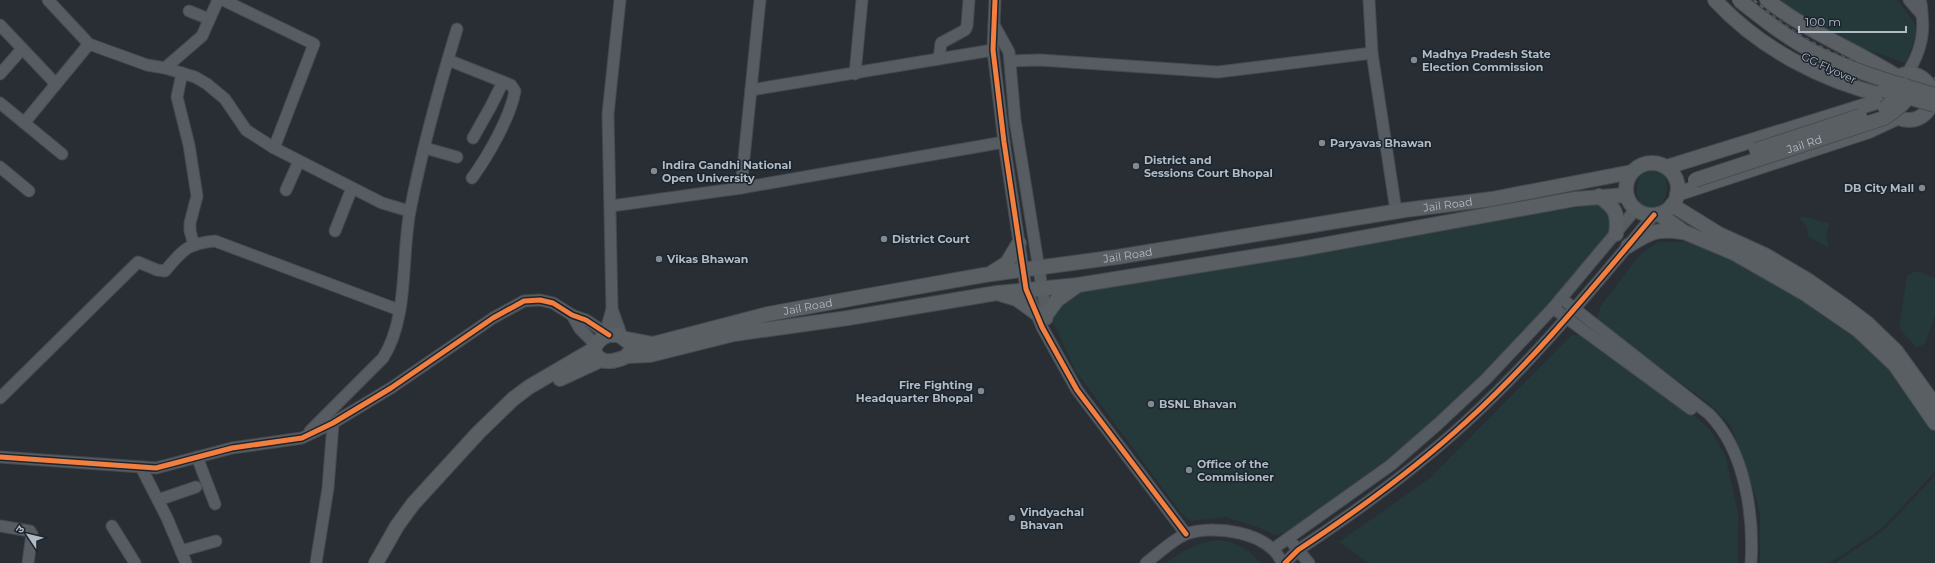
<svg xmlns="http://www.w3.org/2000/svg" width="1935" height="563" font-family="Montserrat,'Noto Sans Devanagari',sans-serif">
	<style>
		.green { fill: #26393a }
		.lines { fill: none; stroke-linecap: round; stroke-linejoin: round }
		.minor-casing { stroke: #464a4f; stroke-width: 13 }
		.major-casing { stroke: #454b51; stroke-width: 16 }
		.minor { stroke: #575c62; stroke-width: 11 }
		.major { stroke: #5a5f64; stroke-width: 14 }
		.rail { stroke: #5b6066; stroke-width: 2; stroke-dasharray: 4 4; stroke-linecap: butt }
		.major-bridge-casing { stroke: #454b51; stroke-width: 16; stroke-linecap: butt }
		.major-bridge { stroke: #5a5f64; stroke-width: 14 }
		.cycleway-casing { stroke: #1c252e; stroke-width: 8 }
		.cycleway { stroke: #f27e40; stroke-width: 5 }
		.poi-dot { fill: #818a92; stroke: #1c252e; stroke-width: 1.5 }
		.labels { text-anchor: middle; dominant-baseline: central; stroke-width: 3; stroke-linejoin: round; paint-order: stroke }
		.poi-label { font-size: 11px; font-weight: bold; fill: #b1bbc5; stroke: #1c252e; text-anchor: start }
		.street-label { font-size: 11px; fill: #b1bbc5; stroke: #1c252e }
	</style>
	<rect width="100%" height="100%" fill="#282e34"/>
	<g class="green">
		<polygon points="1778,0 1897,0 1913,21 1917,30 1906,63 1850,44 1824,32"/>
		<path d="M1654,167C1675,172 1669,212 1647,211C1632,199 1633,172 1654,167Z"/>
		<polygon points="1595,203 1613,208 1623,218 1539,323 1404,453 1298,530 1274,535 1258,527 1225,517 1190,521 1181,513 1075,370 1053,321 1050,296"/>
		<polygon points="1798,217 1813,218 1819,222 1829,223 1826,236 1829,248 1808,236 1807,226"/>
		<polygon points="1658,242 1685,242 1726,255 1794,292 1847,327 1893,369 1935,431 1935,472 1882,528 1836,559 1829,563 1760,563 1760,515 1756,497 1731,426 1712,406 1612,332 1597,319 1600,307 1639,256"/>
		<polygon points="1917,271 1935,278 1935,315 1925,344 1916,347 1899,328 1907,276"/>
		<polygon points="1572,335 1590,336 1685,407 1710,430 1725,455 1738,513 1738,563 1369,563 1339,542 1430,478"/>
		<polygon points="1935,476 1935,563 1835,563 1883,531"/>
		<path d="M1218,540C1239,543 1246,548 1261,563H1166C1184,550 1196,543 1218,540Z"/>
	</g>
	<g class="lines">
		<defs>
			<g id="minor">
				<polyline points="48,0 89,44 147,65 165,68 195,77 207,84 225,99 246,130 274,148 382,203 409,211"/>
				<polyline points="223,0 314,44 274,148"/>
				<polyline points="995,0 993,50 1004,142 1026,289 1042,327 1077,390 1186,534"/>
				<polyline points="1369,0 1372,53 1396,211"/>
				<polyline points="1909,0 1922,15"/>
				<polyline points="189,11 209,19"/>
				<polyline points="0,25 56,84"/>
				<polyline points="994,25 1009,52 1015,120 1047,319"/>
				<polyline points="939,59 941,43 965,30 967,26 969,0"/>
				<path d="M448,60L511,85L515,91C510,118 488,156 472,178"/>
				<polyline points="1010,61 1040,60 1218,72 1372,53"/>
				<polyline points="165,68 202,36 218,0"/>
				<polyline points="182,73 177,97 189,145 197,196 190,223 190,231 194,245"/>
				<polyline points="0,74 22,49"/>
				<polyline points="855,74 862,0"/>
				<path d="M1906,75C1919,56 1925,37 1922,15C1922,10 1922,5 1920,0"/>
				<polyline points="751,90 993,50"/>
				<polyline points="0,103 62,154"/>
				<polyline points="24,123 89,44"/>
				<polyline points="473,138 491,106 503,82"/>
				<polyline points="425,148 457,157"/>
				<polyline points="0,167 29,191"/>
				<polyline points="741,188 760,0"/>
				<polyline points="286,190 299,161"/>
				<polyline points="611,206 741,188 1004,142"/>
				<polyline points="335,231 352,188"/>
				<path d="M1561,298L1709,414C1745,450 1754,515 1751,563"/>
				<polyline points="1553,308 1691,409"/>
				<polyline points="612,309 622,337"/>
				<polyline points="572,315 580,329 595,344"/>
				<polyline points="604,337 612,309 608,114 620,0"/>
				<path d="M0,398L138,262L157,270L165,271C183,250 186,244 215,241L399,310"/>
				<path d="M310,431L383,358C409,317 401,258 410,211C422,149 439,88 457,29"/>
				<polyline points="0,457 156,468 232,448 302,438 333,423 391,388 493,318 524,301 540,300 553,303 572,315 586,320 609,335"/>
				<polyline points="197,457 215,504"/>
				<polyline points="141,467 167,518 186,563"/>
				<polyline points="158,500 196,487"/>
				<polyline points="0,526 30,531 32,534 28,563"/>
				<polyline points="112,526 135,563"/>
				<polyline points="1293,544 1309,563"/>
				<polyline points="1273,549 1391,465 1438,424 1486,379 1553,308 1635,210"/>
				<polyline points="181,551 216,541"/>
				<polyline points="316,563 328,488 333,423"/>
				<path d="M1146,563C1158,554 1172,540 1186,534C1213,524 1271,532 1282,563"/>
				<path d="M1285,563L1298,550C1357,511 1415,469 1467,421C1535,359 1594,286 1654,215"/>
			</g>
			<g id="major">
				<path d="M1715,0C1759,48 1822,81 1886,96"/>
				<path d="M1767,0C1809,33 1854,49 1898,77"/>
				<circle cx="1909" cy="97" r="23"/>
				<circle cx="1652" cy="189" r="26"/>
				<polyline points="1667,167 1886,99"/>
				<polyline points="1677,194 1869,131 1899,117"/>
				<path d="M1599,196C1615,208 1619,213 1616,234"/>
				<polyline points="1672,205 1719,234 1765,255 1809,281 1846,307 1867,323 1896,351 1935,405"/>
				<polyline points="1659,214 1684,232 1734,253 1804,293 1858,330 1895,365 1935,423"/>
				<path d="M1628,246C1649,233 1656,228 1682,232"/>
				<polyline points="993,272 1007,263 1019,243"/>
				<polyline points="1000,294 1017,299 1036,313"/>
				<polyline points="1046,315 1057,300 1078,285"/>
				<path d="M609,335H619L631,344L632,348L627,356C615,362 597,366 594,349C597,341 602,337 609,335Z"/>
				<path id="s1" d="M627,339L653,344L768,314L855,298L984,275L1117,257L1405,210L1492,199L1632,172"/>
				<polyline points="627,356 650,355 734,334 848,318 997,293 1078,285 1301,249 1575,199 1626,195"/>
				<polyline points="560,379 601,360"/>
				<polyline points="376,563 397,526 413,504 478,433 513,399 529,387 594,349"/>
			</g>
		</defs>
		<use href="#minor" class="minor-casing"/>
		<use href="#major" class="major-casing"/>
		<use href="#minor" class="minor"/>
		<use href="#major" class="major"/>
		<path class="rail" d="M1754,0C1804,46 1868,74 1935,78"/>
		<defs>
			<g id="major-bridge">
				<path d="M1739,0C1763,19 1787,38 1814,52C1852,71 1894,83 1935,95"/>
				<polyline points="1884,90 1935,105"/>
				<polyline points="1885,108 1891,103 1904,85"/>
				<polyline points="1756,150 1860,116"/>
				<path id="s2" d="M1695,180L1884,118C1897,110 1907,102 1914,89"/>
			</g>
		</defs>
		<use href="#major-bridge" class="major-bridge-casing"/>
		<use href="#major-bridge" class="major-bridge"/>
		<defs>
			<g id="cycleway">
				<polyline points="995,0 993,50 1004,142 1026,289 1042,327 1077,390 1186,534"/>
				<polyline points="0,457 156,468 232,448 302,438 333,423 391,388 493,318 524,301 540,300 553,303 572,315 586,320 609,335"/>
				<path d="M1285,563L1298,550C1357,511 1415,469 1467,421C1535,359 1594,286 1654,215"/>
			</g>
		</defs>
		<use href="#cycleway" class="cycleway-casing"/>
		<use href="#cycleway" class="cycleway"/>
	</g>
	<g class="poi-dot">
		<circle cx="1414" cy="60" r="4"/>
		<circle cx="1322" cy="143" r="4"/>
		<circle cx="1136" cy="166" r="4"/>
		<circle cx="654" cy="171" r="4"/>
		<circle cx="1922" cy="188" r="4"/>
		<circle cx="884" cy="239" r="4"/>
		<circle cx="659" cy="259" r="4"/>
		<circle cx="981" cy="391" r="4"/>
		<circle cx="1151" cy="404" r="4"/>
		<circle cx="1189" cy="470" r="4"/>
		<circle cx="1012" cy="518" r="4"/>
	</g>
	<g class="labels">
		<g class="poi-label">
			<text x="1422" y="54">Madhya Pradesh State<tspan x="1422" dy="13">Election Commission</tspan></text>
			<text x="1330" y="143">Paryavas Bhawan</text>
			<text x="1144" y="160">District and<tspan x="1144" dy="13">Sessions Court Bhopal</tspan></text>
			<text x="662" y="165">Indira Gandhi National<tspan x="662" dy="13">Open University</tspan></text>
			<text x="1914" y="188" text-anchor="end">DB City Mall</text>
			<text x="892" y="239">District Court</text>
			<text x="667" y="259">Vikas Bhawan</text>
			<text x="973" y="385" text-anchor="end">Fire Fighting<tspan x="973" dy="13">Headquarter Bhopal</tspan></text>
			<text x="1159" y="404">BSNL Bhavan</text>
			<text x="1197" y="464">Office of the<tspan x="1197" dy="13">Commisioner</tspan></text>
			<text x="1020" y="512">Vindyachal<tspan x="1020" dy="13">Bhavan</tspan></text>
		</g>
		<g class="street-label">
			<text transform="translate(1829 68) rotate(25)">GG Flyover</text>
			<text stroke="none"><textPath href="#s2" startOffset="115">Jail Rd</textPath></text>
			<text stroke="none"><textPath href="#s1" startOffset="834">Jail Road</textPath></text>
			<text stroke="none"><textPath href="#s1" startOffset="510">Jail Road</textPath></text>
			<text stroke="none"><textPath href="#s1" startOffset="186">Jail Road</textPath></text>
		</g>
	</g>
	<g transform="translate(28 535) rotate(305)" stroke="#1c252e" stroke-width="3" paint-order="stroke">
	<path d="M0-3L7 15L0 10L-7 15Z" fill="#b1bbc5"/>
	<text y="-6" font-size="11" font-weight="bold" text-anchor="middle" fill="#b1bbc5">उ</text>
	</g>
	<path d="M1799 26v6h107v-6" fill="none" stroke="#b1bbc5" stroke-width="2"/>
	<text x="1805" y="26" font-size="12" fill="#b1bbc5" stroke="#1c252e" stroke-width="3" paint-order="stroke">100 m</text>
</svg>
